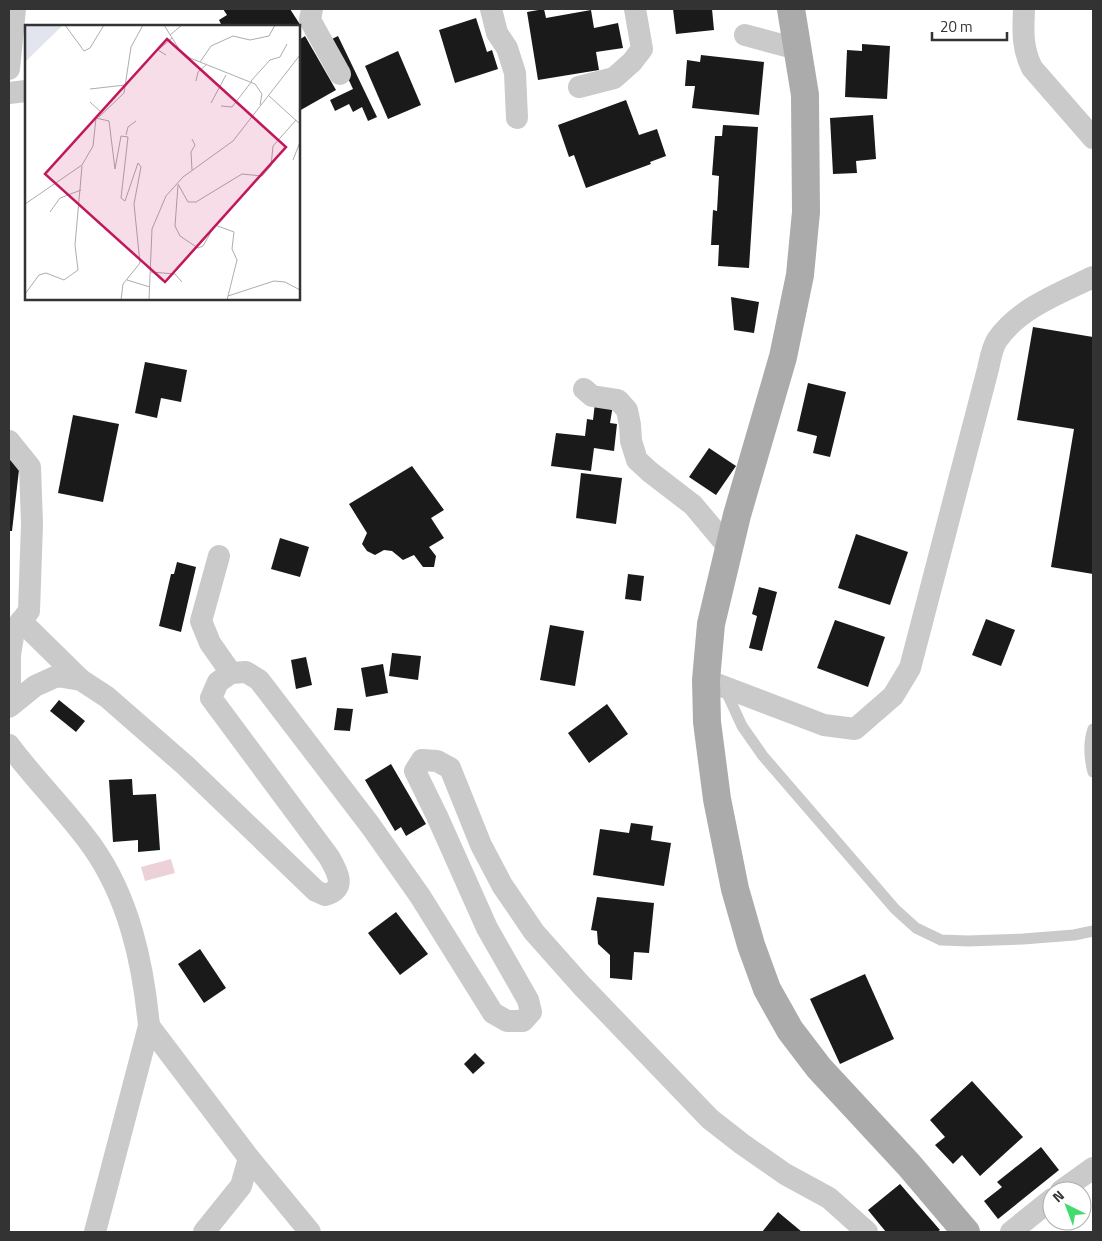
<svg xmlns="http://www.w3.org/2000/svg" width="1102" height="1241" font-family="'Titillium Web',sans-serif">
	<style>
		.water { fill: #ecd1d8 }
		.building { fill: #1a1a1a }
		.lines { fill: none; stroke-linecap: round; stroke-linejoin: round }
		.lane { stroke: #cacaca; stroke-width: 11 }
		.street { stroke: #cacaca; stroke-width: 22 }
		.primary { stroke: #ababab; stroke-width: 28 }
		.inset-road { fill: none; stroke: #adadad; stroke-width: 1 }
		.view { fill: #c2185b; fill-opacity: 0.15; stroke: #c2185b; stroke-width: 2.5 }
		.inset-edge { fill: none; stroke: #333; stroke-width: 2.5 }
	</style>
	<rect width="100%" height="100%" fill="#fff"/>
	<polygon class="water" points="171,859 175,873 145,881 141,867"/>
	<g class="building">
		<polygon points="223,9 290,9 301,26 299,28 299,26 222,26 219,20 227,15"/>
		<polygon points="544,9 546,18 591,10 594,28 618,23 623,48 596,52 599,70 538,80 527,12"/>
		<polygon points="673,9 712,9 714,30 676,34"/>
		<polygon points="476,18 487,52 492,50 498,69 455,83 439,30"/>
		<polygon points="305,36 336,90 299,111 299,40"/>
		<polygon points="338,36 377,117 368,121 362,107 353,112 349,104 335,111 330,100 353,89 330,40"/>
		<polygon points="862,44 890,46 887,99 845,97 847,50 862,51"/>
		<polygon points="398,51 421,105 388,119 365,66"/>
		<polygon points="701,55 764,62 759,115 692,108 695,86 685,86 687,60 700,62"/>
		<polygon points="626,100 639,135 657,129 666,156 650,162 651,164 586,188 574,155 569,157 558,125"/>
		<polygon points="873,115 876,159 856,161 857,173 833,174 830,118"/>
		<polygon points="723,125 758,127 749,268 718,266 719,245 711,245 713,210 717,211 719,176 712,175 715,136 722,136"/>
		<polygon points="731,297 759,302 754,333 734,330"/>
		<polygon points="1033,327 1093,337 1093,574 1051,567 1074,429 1017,420"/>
		<polygon points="145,362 187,370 181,402 161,398 157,418 135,413"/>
		<polygon points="808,383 846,392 830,457 813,453 817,436 797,431"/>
		<polygon points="595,403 613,405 610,423 617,424 614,451 594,448 591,471 551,466 556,433 585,436 587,419 593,420"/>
		<polygon points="73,415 119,424 103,502 58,493"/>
		<polygon points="709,448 736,466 716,495 689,477"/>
		<polygon points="9,460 20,461 12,531 9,531"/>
		<polygon points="412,466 444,510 431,518 444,538 429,547 436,556 434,567 423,567 414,555 403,560 392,551 384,550 375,555 367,551 362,544 367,533 349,504"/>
		<polygon points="581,473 622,478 616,524 576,518"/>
		<polygon points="856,534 908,552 890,605 838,588"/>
		<polygon points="280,538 309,547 300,577 271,569"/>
		<polygon points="177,562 196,567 181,632 159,626 171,574 174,574"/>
		<polygon points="628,574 644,576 641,601 625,599"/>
		<polygon points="759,587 777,592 762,651 749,648 757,616 752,614"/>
		<polygon points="986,619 1015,630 1001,666 972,655"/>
		<polygon points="835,620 885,637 868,687 817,668"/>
		<polygon points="550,625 584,631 575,686 540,680"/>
		<polygon points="392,653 421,656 418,680 389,676"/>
		<polygon points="306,657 312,685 296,689 291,660"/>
		<polygon points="383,664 388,693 366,697 361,668"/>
		<polygon points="59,700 85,721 76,732 50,711"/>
		<polygon points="607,704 628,734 589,763 568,733"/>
		<polygon points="337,708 353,709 350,731 334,730"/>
		<polygon points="391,764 426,824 406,836 401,827 395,831 365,780"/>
		<polygon points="132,779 133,795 156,794 160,850 138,852 138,840 113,842 109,780"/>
		<polygon points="631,823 653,826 651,840 671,843 664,886 593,875 600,829 629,833"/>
		<polygon points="597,897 654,903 649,953 634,952 632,980 610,978 610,955 598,944 597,931 591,930"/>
		<polygon points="396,912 428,954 400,975 368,933"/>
		<polygon points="200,949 226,988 204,1003 178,964"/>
		<polygon points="865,974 894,1039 840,1064 810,999"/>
		<polygon points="475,1053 485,1063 473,1074 464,1064"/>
		<polygon points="972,1081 1023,1137 980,1176 962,1155 953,1164 935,1145 945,1137 930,1120"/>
		<polygon points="1041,1147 1059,1170 998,1219 984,1201 1002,1187 997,1182"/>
		<polygon points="900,1184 940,1230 937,1232 886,1232 868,1210"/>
		<polygon points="778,1212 802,1232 762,1232"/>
	</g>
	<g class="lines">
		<g class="lane">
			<polyline points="725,689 742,726 763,756 895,909 916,928 941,940 968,941 1023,939 1074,935 1093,931"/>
			<path d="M1093,729C1088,744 1089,757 1093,772"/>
		</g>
		<g class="street">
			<polyline points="312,9 310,20 340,74"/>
			<polyline points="491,9 497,33 507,48 515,73 517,118"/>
			<path d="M1024,9C1023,31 1022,48 1032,68L1093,138"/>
			<polyline points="745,35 797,49"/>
			<polyline points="9,69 15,9"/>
			<polyline points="579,87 614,78 632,62 642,49 635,9"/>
			<polyline points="9,93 26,91"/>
			<polyline points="584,389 592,396 618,400 627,410 630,425 631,441 637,460 650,472 693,505 729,548"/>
			<polyline points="9,441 30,467 32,524 29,611 14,630 10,655 10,705"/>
			<polyline points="219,556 201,621 210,643 231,673"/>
			<polyline points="21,621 81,680"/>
			<path d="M706,680L824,725L855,729L893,696L910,668L988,369C990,360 992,348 997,340C1019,308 1060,293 1093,277"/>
			<path d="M9,707L35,686L57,676L81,680L107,697L186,766L316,891L325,895C348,889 337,871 329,857L211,698L218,682L231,673L246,672L259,680L370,825L420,896L493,1013L507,1021H523L531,1012L528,1000L487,928L437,816L415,771L422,760L437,761L450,768L481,845L502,885L534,932L582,986L710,1119L742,1144L785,1174L829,1198L867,1232"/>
			<path d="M9,745C35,780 67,811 92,846C129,898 143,963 149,1026L95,1232"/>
			<polyline points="149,1026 249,1158 310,1232"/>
			<polyline points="1061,1191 1093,1168"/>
			<polyline points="204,1232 241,1186 249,1158"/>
			<polyline points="1011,1232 1052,1199"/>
		</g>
		<polyline class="primary" points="791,9 805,95 806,212 800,275 783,357 737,515 711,624 706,680 707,722 717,799 735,889 751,945 767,989 790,1030 819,1068 909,1165 966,1232"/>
	</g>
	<g transform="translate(25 25)">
		<rect width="275" height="275" fill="#fff"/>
		<path d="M0,0H37V1L0,37Z" fill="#e3e5ee"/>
		<path class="inset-road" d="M40,0L59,26L65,23L79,0M139,0L154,24L165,33L230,59L237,69L235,80M145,10L157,0M141,30L133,25L147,13M175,37L186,21L208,11L225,15L244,11L250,0M171,56L173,47L181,40M226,56L245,35L255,32L262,19M65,64L100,60M243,70L275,99M65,77L77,88M186,78L201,50M196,81L207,82L227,56M74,92L99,68L106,22L118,0M101,110L103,102L111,96M167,114L170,120L166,127L167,145M268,135L275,117M153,159L163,177H171L217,149L237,151L246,141L248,121L271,95M153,160L150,201L155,211L173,223L178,221L190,200L209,207L207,224L212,235L202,275M0,179L57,140L68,121L71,93L84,96L90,144L96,111L103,112L96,173L100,176L113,138L116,142L109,179L115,238L98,259L96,275M25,187L35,173L56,165M126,247L150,249L157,257M102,255L125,262M0,269L14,250L21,248L39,255L53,245L50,220L57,141M203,271L249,256L260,257L275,265M124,275L127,204L141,171L158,152L208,116L275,30"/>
		<path class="view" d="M142,14L261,122L140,257L20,149Z"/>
		<rect width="275" height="275" class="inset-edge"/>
	</g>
	<rect width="1102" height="1241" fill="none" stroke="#333333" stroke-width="20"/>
	<g transform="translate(1067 1206) rotate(318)"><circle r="24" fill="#ffffff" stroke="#adadad"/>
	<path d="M0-4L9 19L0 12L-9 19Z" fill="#43dc6c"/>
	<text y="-8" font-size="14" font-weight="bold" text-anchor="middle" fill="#333333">N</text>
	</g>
	<path d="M932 32v8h75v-8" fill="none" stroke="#333333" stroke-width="2.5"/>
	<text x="940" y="32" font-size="15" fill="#333333" stroke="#ffffff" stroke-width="4" paint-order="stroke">20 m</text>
</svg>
